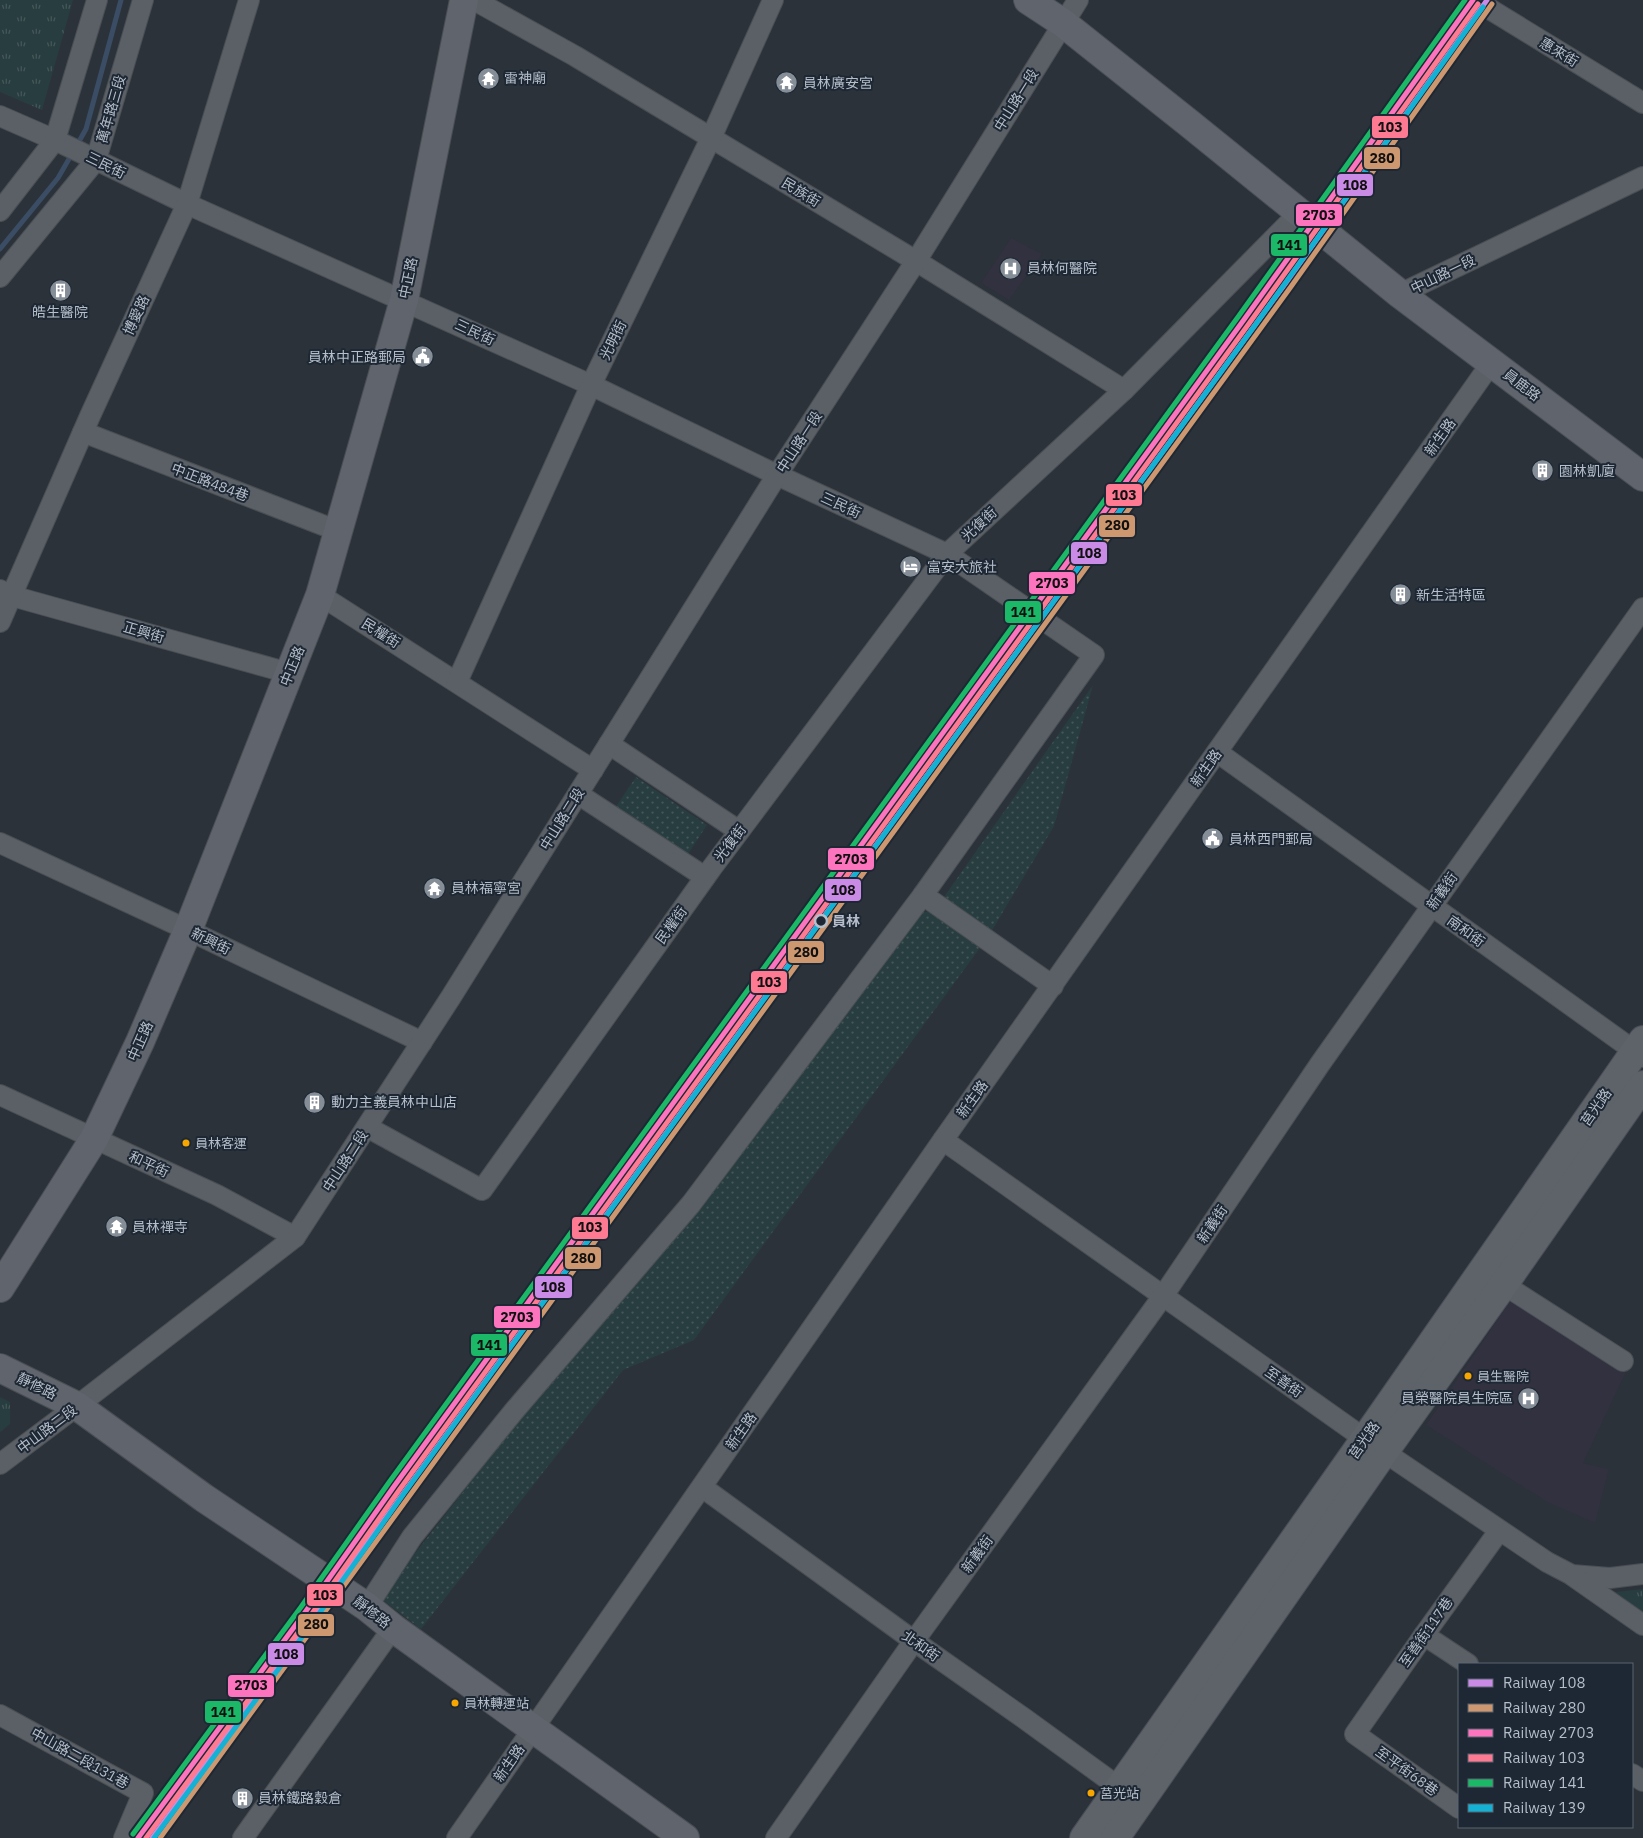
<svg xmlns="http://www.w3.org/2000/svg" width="1643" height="1838" font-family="'IBM Plex Sans','Noto Sans TC',sans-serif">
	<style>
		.medical { fill: #31313f }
		.grass { fill: url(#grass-dots) }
		.park { fill: url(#park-tufts) }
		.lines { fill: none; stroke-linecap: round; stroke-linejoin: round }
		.stream { stroke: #3a4d64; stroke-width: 5 }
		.street-casing { stroke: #494e54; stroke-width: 22 }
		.secondary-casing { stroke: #494e54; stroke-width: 30 }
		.primary-casing { stroke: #494e56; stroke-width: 30 }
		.street { stroke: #5b6067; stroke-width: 20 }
		.secondary { stroke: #60646c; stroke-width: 28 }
		.primary { stroke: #5d6369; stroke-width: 28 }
		.rail-1-casing { stroke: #1e2834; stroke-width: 9 }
		.rail-2-casing { stroke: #1e2834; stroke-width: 9 }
		.rail-3-casing { stroke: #1e2834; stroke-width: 9 }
		.rail-4-casing { stroke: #1e2834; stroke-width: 9 }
		.rail-5-casing { stroke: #1e2834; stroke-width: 9 }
		.rail-6-casing { stroke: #1e2834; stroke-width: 9 }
		.rail-1 { stroke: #ca8be6; stroke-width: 5 }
		.rail-2 { stroke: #cd976f; stroke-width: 5 }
		.rail-3 { stroke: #fc73be; stroke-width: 5 }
		.rail-4 { stroke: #fe7a93; stroke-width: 5 }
		.rail-5 { stroke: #1ab867; stroke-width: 5 }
		.rail-6 { stroke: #13b2d5; stroke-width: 5 }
		.stop-dot { fill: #1e2834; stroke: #b5beca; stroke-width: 2.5 }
		.bus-dot { fill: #f7a600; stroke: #1e2834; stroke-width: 2 }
		.labels { text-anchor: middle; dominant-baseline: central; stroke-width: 4; stroke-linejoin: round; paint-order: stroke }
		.bus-label { font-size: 13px; fill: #b5beca; stroke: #1e2834; text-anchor: start }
		.street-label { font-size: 14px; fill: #b5beca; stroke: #1e2834 }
		.poi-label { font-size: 14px; fill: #b5beca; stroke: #1e2834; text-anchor: start }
		.stop-label { font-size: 14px; font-weight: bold; fill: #b5beca; stroke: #1e2834; text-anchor: start }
		.line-badge { stroke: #1e2834; stroke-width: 2 }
		.pale-badge-label { font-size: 14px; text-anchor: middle; font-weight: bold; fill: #111 }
	</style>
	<defs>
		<pattern id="grass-dots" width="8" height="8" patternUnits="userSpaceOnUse" patternTransform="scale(1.25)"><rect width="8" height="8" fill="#283d3f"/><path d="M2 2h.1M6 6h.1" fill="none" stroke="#455759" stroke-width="1.8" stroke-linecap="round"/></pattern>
		<pattern id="park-tufts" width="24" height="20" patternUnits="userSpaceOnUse" patternTransform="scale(1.25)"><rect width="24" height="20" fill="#283d3f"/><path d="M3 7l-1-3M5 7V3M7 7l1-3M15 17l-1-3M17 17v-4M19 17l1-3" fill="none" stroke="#455759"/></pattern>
	</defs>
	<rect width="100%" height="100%" fill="#2b3239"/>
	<g class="medical">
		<polygon points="1011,238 1042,254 1009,300 981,283"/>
		<polygon points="1513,1297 1626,1372 1583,1463 1609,1469 1595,1523 1547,1502 1426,1425"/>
	</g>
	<g class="grass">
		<polygon points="1093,685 1054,826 991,932 944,897"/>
		<polygon points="636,777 707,825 686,857 615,808"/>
		<polygon points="937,911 982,945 694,1340 623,1370 421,1629 380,1598 514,1427 705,1202 923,912"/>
	</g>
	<g class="park">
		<polygon points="0,0 73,0 42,110 0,92"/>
		<polygon points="0,1397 10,1402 10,1424 0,1432"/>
		<polygon points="1643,1589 1643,1618 1607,1593"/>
	</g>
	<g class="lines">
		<g class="stream">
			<polyline points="77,145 86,129 121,0"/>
			<polyline points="0,249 58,178 73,152"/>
		</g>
		<defs>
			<g id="street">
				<polyline points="474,0 575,56 916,261 1124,390"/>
				<polyline points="1475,0 1643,103"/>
				<polyline points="0,116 55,140 187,204 591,385 777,475 947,554 1094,655 923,895 691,1204 514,1411 412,1537 367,1607"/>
				<polyline points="0,211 55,140 97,0"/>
				<polyline points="0,277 96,160 143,0"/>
				<polyline points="1400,294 1643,177"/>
				<polyline points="83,432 338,531"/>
				<polyline points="0,590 12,596 289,673"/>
				<polyline points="320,595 593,770"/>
				<polyline points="0,622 90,416 187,204 249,0"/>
				<polyline points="457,682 591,385 711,138 773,0"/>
				<polyline points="609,744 739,831"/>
				<polyline points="1217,752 1643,1057"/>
				<polyline points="578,794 705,877"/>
				<polyline points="0,843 188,930 422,1042"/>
				<polyline points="923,895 1053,986"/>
				<polyline points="0,1095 217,1195 295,1237"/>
				<polyline points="367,1127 482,1190 711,869 947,554 1124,390 1299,213"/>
				<polyline points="943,1140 1365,1439 1547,1562 1572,1575 1610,1578 1643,1574"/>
				<polyline points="1492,1277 1623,1361"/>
				<polyline points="0,1464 77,1406 295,1237 451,997 777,475 916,261 1078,0"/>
				<polyline points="702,1487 914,1641 1025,1719 1131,1796"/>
				<polyline points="1573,1576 1643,1625"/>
				<polyline points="1424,1635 1468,1664"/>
				<polyline points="0,1715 143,1793 124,1838"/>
				<polyline points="1632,1774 1643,1781"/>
				<polyline points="1459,1808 1355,1734 1424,1635 1499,1531"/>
				<polyline points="243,1838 393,1628"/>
				<polyline points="457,1838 943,1140 1492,362"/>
				<polyline points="776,1838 914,1641 1163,1296 1320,1064 1643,608"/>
			</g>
			<g id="secondary">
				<polyline points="1028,0 1063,23 1190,124 1400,294 1643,477"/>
				<polyline points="0,1288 94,1139 140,1042 188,930 320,595 404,300 464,0"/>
				<polyline points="0,1368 77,1406 204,1498 367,1607 393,1628 685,1838"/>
			</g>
			<g id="primary">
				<polyline points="1084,1838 1365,1439 1643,1040"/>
				<polyline points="1115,1838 1384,1452 1504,1284 1643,1085"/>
			</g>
		</defs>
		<use href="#street" class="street-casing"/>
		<use href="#secondary" class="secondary-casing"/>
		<use href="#primary" class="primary-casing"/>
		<use href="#street" class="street"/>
		<use href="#secondary" class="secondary"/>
		<use href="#primary" class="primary"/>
		<defs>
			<polyline id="rail-1" points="152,1838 1285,284 1487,0"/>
			<polyline id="rail-2" points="160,1838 1290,288 1492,4"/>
			<polyline id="rail-3" points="138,1838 306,1611 395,1485 1243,321 1473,0"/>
			<polyline id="rail-4" points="146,1838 311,1615 400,1489 1248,325 1478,4"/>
			<polyline id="rail-5" points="133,1834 301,1607 390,1481 1238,317 1465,0"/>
			<polyline id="rail-6" points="154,1838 316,1618 405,1492 1253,328 1483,7"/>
		</defs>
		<use href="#rail-1" class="rail-1-casing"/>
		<use href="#rail-2" class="rail-2-casing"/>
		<use href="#rail-3" class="rail-3-casing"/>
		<use href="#rail-4" class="rail-4-casing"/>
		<use href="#rail-5" class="rail-5-casing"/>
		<use href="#rail-6" class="rail-6-casing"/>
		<use href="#rail-1" class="rail-1"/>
		<use href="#rail-2" class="rail-2"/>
		<use href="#rail-3" class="rail-3"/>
		<use href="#rail-4" class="rail-4"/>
		<use href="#rail-5" class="rail-5"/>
		<use href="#rail-6" class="rail-6"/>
	</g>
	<defs>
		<symbol id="temple-disc" viewBox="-11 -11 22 22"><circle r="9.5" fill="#858d97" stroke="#1e2834"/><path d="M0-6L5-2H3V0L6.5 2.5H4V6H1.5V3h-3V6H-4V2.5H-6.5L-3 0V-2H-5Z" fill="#fff"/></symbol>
		<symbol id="hospital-disc" viewBox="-11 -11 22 22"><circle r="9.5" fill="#858d97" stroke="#1e2834"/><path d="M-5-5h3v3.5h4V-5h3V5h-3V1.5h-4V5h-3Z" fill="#fff"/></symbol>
		<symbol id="building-disc" viewBox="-11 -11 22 22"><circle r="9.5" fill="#858d97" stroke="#1e2834"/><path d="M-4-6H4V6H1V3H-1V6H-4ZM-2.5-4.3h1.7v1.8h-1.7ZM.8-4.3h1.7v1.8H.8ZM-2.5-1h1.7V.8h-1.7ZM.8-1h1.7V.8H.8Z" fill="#fff"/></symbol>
		<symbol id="civic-disc" viewBox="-11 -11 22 22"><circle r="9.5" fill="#858d97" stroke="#1e2834"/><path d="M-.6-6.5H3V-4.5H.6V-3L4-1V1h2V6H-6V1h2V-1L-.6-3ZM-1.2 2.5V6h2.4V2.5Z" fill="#fff"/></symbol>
		<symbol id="hotel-disc" viewBox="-11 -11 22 22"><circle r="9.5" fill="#858d97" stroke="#1e2834"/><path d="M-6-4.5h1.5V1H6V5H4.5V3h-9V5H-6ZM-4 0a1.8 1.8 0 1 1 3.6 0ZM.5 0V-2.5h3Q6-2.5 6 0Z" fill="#fff"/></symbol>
	</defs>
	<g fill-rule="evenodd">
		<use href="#temple-disc" x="476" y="66" width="25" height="25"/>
		<use href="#temple-disc" x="774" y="70" width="25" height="25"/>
		<use href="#hospital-disc" x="998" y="256" width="25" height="25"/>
		<use href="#building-disc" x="48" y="278" width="25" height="25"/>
		<use href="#civic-disc" x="410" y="344" width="25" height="25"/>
		<use href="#building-disc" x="1530" y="458" width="25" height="25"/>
		<use href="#hotel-disc" x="898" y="554" width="25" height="25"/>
		<use href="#building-disc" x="1388" y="582" width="25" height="25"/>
		<use href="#civic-disc" x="1200" y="826" width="25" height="25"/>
		<use href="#temple-disc" x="422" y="876" width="25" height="25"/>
		<use href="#building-disc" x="302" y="1090" width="25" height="25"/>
		<use href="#temple-disc" x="104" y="1214" width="25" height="25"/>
		<use href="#hospital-disc" x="1516" y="1386" width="25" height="25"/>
		<use href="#building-disc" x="230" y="1786" width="25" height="25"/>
	</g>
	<circle class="stop-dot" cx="821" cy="921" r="6"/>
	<g class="bus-dot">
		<circle cx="186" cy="1143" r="4.5"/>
		<circle cx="1468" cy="1376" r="4.5"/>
		<circle cx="455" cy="1703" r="4.5"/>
		<circle cx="1091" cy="1793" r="4.5"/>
	</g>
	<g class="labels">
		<g class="bus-label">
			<text x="195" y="1143">員林客運</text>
			<text x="1477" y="1376">員生醫院</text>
			<text x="464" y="1703">員林轉運站</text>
			<text x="1100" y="1793">莒光站</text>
		</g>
		<g class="street-label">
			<text transform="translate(1559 52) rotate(31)">惠來街</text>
			<text transform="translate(1016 100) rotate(-58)">中山路一段</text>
			<text transform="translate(111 109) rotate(-74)">萬年路三段</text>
			<text transform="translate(106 165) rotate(26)">三民街</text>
			<text transform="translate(801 192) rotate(31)">民族街</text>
			<text transform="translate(1443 274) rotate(-26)">中山路一段</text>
			<text transform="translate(408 278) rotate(-78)">中正路</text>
			<text transform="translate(136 315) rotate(-65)">博愛路</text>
			<text transform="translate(475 332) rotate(25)">三民街</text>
			<text transform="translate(613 340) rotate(-64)">光明街</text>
			<text transform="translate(1522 385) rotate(37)">員鹿路</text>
			<text transform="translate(1440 437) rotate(-55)">新生路</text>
			<text transform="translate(799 442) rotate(-57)">中山路一段</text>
			<text transform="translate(210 482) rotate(21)">中正路484巷</text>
			<text transform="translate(841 505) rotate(25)">三民街</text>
			<text transform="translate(979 524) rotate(-43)">光復街</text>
			<text transform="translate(144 632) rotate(16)">正興街</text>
			<text transform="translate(381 633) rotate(32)">民權街</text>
			<text transform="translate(292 666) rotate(-68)">中正路</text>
			<text transform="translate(1206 768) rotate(-55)">新生路</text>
			<text transform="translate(562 819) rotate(-58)">中山路二段</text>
			<text transform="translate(730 843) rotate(-53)">光復街</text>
			<text transform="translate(1442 891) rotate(-55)">新義街</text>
			<text transform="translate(671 925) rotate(-54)">民權街</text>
			<text transform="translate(1466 931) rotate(36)">南和街</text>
			<text transform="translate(211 941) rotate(26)">新興街</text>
			<text transform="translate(140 1041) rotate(-66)">中正路</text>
			<text transform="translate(972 1099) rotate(-54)">新生路</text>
			<text transform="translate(1596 1107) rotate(-55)">莒光路</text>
			<text transform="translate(345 1161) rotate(-57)">中山路二段</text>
			<text transform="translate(149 1164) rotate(25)">和平街</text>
			<text transform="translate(1212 1224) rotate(-56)">新義街</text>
			<text transform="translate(1284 1382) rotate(35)">至善街</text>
			<text transform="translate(37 1386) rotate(26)">靜修路</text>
			<text transform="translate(47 1429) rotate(-37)">中山路二段</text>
			<text transform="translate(741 1431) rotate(-55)">新生路</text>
			<text transform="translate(1364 1440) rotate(-55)">莒光路</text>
			<text transform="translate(977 1554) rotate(-54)">新義街</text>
			<text transform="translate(372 1612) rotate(38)">靜修路</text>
			<text transform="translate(1426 1632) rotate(-55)">至善街117巷</text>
			<text transform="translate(921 1646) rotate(35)">北和街</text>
			<text transform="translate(80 1758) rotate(29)">中山路二段131巷</text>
			<text transform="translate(509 1763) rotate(-55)">新生路</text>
			<text transform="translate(1407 1771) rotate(36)">至平街68巷</text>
		</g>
		<g class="poi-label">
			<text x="504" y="78">雷神廟</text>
			<text x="803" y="83">員林廣安宮</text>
			<text x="1027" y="268">員林何醫院</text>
			<text x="60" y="312" text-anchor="middle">皓生醫院</text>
			<text x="406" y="357" text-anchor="end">員林中正路郵局</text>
			<text x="1559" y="471">園林凱廈</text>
			<text x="927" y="567">富安大旅社</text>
			<text x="1416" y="595">新生活特區</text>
			<text x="1229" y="839">員林西門郵局</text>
			<text x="451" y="888">員林福寧宮</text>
			<text x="331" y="1102">動力主義員林中山店</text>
			<text x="132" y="1227">員林禪寺</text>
			<text x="1513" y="1398" text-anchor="end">員榮醫院員生院區</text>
			<text x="258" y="1798">員林鐵路穀倉</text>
		</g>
		<g class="stop-label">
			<text x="832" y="921">員林</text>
		</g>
	</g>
	<g class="line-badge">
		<rect x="1371" y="115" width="38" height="24" rx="5" fill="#fe7a93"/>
		<rect x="1363" y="146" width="38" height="24" rx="5" fill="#cd976f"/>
		<rect x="1336" y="173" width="38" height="24" rx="5" fill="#ca8be6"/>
		<rect x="1295" y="203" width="48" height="24" rx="5" fill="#fc73be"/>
		<rect x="1270" y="233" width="38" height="24" rx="5" fill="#1ab867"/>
		<rect x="1105" y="483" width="38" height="24" rx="5" fill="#fe7a93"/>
		<rect x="1098" y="514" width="38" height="24" rx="5" fill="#cd976f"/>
		<rect x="1070" y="541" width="38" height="24" rx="5" fill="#ca8be6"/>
		<rect x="1028" y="571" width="48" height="24" rx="5" fill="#fc73be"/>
		<rect x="1004" y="600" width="38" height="24" rx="5" fill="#1ab867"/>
		<rect x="827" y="847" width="48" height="24" rx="5" fill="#fc73be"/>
		<rect x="824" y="878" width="38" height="24" rx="5" fill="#ca8be6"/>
		<rect x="787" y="940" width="38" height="24" rx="5" fill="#cd976f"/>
		<rect x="750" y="970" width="38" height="24" rx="5" fill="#fe7a93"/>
		<rect x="571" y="1216" width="38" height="24" rx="5" fill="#fe7a93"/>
		<rect x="564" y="1246" width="38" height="24" rx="5" fill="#cd976f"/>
		<rect x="534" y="1275" width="39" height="24" rx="5" fill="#ca8be6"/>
		<rect x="493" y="1305" width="48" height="24" rx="5" fill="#fc73be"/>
		<rect x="470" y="1333" width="38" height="24" rx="5" fill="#1ab867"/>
		<rect x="306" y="1583" width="38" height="24" rx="5" fill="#fe7a93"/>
		<rect x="297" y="1613" width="38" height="24" rx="5" fill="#cd976f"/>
		<rect x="267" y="1642" width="38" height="24" rx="5" fill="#ca8be6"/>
		<rect x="227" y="1674" width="48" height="24" rx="5" fill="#fc73be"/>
		<rect x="204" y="1700" width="38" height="24" rx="5" fill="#1ab867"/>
	</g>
	<g class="pale-badge-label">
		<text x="1390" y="132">103</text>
		<text x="1382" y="163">280</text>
		<text x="1355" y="190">108</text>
		<text x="1319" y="220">2703</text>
		<text x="1289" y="250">141</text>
		<text x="1124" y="500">103</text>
		<text x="1117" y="530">280</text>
		<text x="1089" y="558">108</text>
		<text x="1052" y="588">2703</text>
		<text x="1023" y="617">141</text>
		<text x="851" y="864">2703</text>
		<text x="843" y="895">108</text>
		<text x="806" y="957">280</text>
		<text x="769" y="987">103</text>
		<text x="590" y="1232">103</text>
		<text x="583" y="1263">280</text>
		<text x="553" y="1292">108</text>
		<text x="517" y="1322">2703</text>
		<text x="489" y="1350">141</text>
		<text x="325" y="1600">103</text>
		<text x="316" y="1629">280</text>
		<text x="286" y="1659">108</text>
		<text x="251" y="1690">2703</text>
		<text x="223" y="1717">141</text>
	</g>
	<rect x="1458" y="1663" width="175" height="165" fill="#1e2834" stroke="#5a6470"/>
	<rect x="1468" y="1679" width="25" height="8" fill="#ca8be6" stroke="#5a6470"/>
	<text x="1503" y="1688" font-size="15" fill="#b5beca">Railway 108</text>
	<rect x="1468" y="1704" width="25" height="8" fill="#cd976f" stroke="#5a6470"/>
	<text x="1503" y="1713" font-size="15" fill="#b5beca">Railway 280</text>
	<rect x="1468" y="1729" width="25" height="8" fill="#fc73be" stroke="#5a6470"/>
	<text x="1503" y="1738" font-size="15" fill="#b5beca">Railway 2703</text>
	<rect x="1468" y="1754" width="25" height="8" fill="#fe7a93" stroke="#5a6470"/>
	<text x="1503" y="1763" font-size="15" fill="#b5beca">Railway 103</text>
	<rect x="1468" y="1779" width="25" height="8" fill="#1ab867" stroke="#5a6470"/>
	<text x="1503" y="1788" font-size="15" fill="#b5beca">Railway 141</text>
	<rect x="1468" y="1804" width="25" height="8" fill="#13b2d5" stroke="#5a6470"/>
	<text x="1503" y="1813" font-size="15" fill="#b5beca">Railway 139</text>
</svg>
